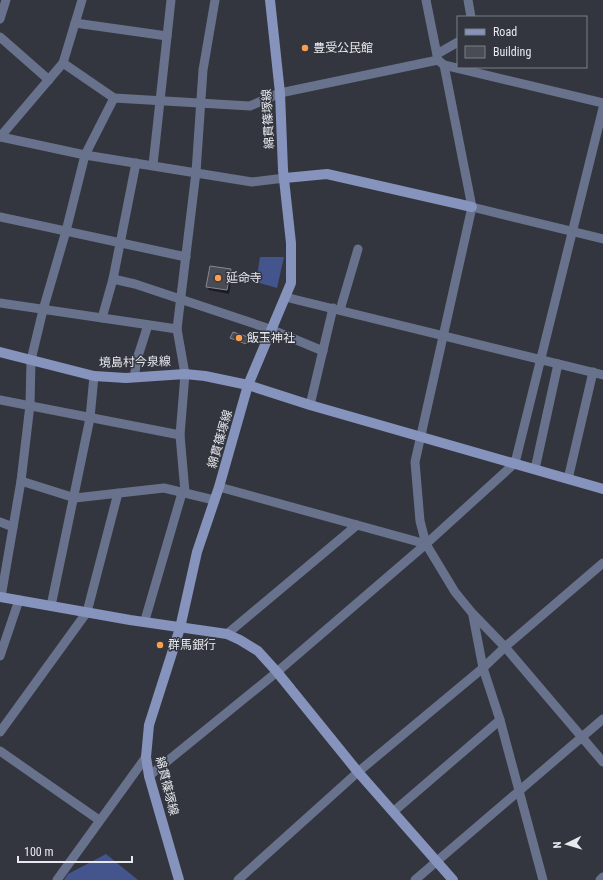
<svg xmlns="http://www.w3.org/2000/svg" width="603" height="880" font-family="'Roboto Condensed','Noto Sans JP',sans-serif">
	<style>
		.green { fill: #44548c }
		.shadow { fill: #0007 }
		.building { fill: #494c55; stroke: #868993 }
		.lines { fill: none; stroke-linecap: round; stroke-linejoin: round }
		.street { stroke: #69728c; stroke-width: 9 }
		.secondary { stroke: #8593bd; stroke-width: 10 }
		.poi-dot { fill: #f99f4d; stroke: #33363e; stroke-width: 1.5 }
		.labels { text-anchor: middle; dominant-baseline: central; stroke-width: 3; stroke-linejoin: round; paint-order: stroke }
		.poi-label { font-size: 12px; fill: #e7e9ee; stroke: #33363e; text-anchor: start }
		.street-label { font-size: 12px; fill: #e7e9ee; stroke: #33363e }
	</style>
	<rect width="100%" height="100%" fill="#33363e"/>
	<g class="green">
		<polygon points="260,257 284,257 277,288 256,282"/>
		<polygon points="106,854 138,880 64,880 68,874"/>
	</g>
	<g class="shadow">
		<polygon points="230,270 232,274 229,294 209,290 207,286"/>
		<polygon points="231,338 247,338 249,340 247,345 233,340"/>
	</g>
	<g class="building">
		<polygon points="210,266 231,269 227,290 206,287"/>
		<polygon points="233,332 248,337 246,344 230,338"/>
	</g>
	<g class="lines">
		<g class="street">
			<polyline points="426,0 438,60 444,65 603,103"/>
			<polyline points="468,0 471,17"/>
			<polyline points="0,19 6,0"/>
			<polyline points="75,23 167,36"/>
			<polyline points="0,37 49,80"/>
			<polyline points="437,54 458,42"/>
			<polyline points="63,63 114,98"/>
			<polyline points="444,65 472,207 415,462 420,521 426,544 455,592 473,614 505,647 603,762"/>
			<polyline points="0,137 63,63 82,0"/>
			<polyline points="1,137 85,155 252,182 285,178"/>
			<polyline points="153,165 171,0"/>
			<polyline points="472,207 603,239"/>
			<polyline points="0,217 186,257"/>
			<polyline points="113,279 135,284 270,329 323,351"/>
			<polyline points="285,297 603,375"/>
			<polyline points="0,303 177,329"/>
			<polyline points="340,310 358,249"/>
			<polyline points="102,318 113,279 136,163"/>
			<polyline points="134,377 138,356 148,325"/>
			<polyline points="0,400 180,435"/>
			<polyline points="310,405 333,308"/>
			<polyline points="535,469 558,364"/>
			<polyline points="568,479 593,372"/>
			<polyline points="21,481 75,498 164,488 214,500"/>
			<polyline points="219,487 426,544"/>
			<polyline points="185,492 180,435 185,374 177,329 196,172 203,70 215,0"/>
			<polyline points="0,522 13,527"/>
			<polyline points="1,597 21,481 30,405 31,360 43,310 66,231 85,155 114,98 250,106 280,93 438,60"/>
			<polyline points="51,606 90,418 94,376"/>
			<polyline points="473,616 483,668 500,720 543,880"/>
			<polyline points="145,620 182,493"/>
			<polyline points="227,634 357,525"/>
			<polyline points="0,656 19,600"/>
			<polyline points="0,732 87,612 118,493"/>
			<polyline points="0,751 99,820"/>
			<polyline points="149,776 277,672 426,544 515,463 603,108"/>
			<polyline points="393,812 500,720"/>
			<polyline points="57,880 146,757"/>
			<polyline points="238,880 358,772 483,668 505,647 603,563"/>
			<polyline points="415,880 603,719"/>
			<polyline points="600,880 603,877"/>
		</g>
		<g class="secondary">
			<polyline points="285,178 327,174 472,207"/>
			<polyline points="0,352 94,376 126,378 185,374 205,376 248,385 310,405 603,489"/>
			<polyline points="0,597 130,620 227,634 240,640 258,651 277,672 358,772 453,880"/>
			<polyline points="179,880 149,776 146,757 149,725 180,628 197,552 219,487 248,385 291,283 291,243 283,170 280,93 270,0"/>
		</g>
	</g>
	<g class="poi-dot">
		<circle cx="305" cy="48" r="4"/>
		<circle cx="218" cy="278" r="4"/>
		<circle cx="239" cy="338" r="4"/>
		<circle cx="160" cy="645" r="4"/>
	</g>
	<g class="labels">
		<g class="poi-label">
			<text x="313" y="48">豊受公民館</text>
			<text x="226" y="278">延命寺</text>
			<text x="247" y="338">飯玉神社</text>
			<text x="168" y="645">群馬銀行</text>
		</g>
		<g class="street-label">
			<text transform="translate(268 119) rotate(-93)">綿貫篠塚線</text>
			<text transform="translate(135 362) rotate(-1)">境島村今泉線</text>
			<text transform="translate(220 439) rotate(-74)">綿貫篠塚線</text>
			<text transform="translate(167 786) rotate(76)">綿貫篠塚線</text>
		</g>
	</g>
	<rect x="457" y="16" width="130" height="52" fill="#33363e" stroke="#7b7e84"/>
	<rect x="465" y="29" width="20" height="6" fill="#8593bd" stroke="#7b7e84"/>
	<text x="493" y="36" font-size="12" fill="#e7e9ee">Road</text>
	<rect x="465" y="46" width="20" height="12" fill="#494c55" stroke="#7b7e84"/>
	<text x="493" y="56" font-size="12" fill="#e7e9ee">Building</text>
	<g transform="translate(567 844) rotate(265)" stroke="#33363e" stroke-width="3" paint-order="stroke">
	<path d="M0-3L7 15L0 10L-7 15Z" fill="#e7e9ee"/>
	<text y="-6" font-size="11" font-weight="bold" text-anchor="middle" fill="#e7e9ee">N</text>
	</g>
	<path d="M18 856v6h114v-6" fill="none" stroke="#e7e9ee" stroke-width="2"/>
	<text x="24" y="856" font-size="12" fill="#e7e9ee" stroke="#33363e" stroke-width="3" paint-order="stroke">100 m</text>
</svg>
